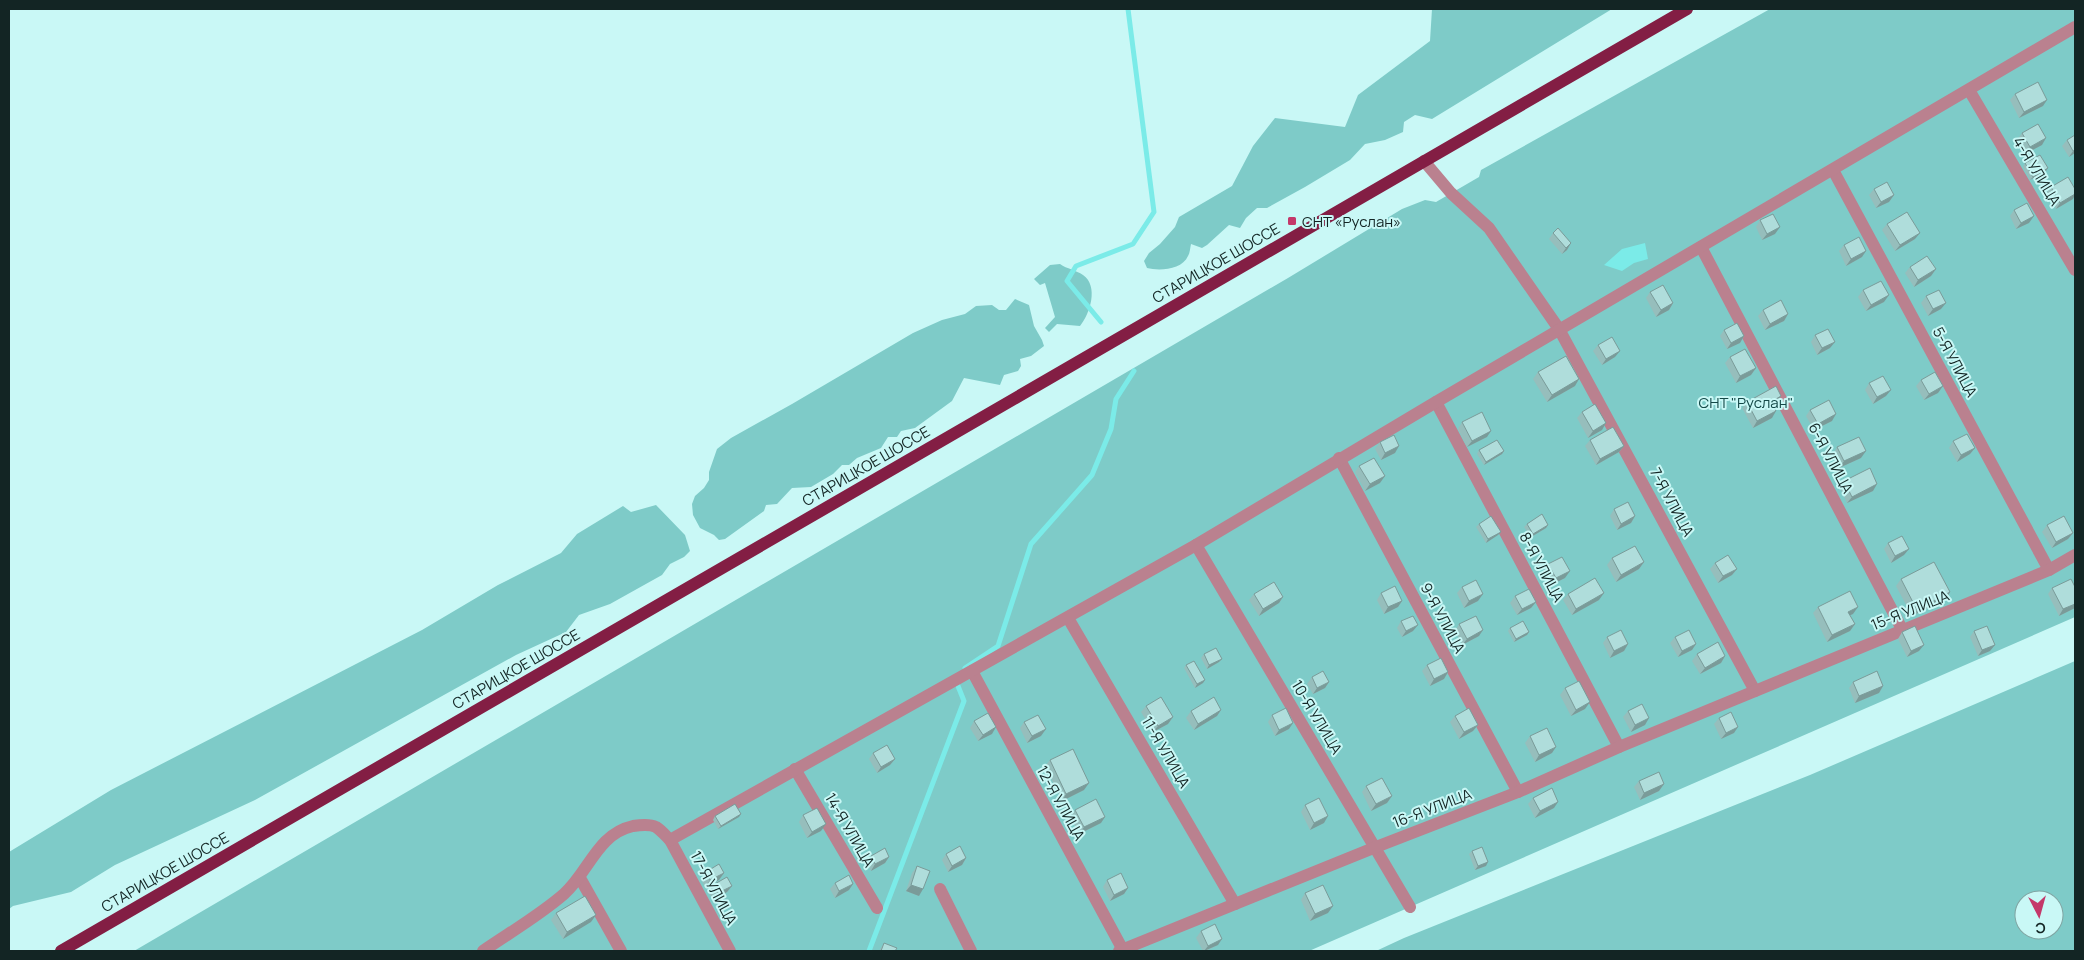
<svg xmlns="http://www.w3.org/2000/svg" width="2084" height="960" font-family="Manrope,sans-serif">
	<style>
		.green { fill: #7ecbc8; fill-rule: evenodd }
		.water { fill: #7bebe8 }
		.lines { fill: none; stroke-linecap: round; stroke-linejoin: round }
		.stream { stroke: #7bebe8; stroke-width: 5 }
		.minor { stroke: #ba818f; stroke-width: 12 }
		.major { stroke: #831e44; stroke-width: 12 }
		.wall { fill: #96bebc }
		.shaded-wall { fill: #7a9b99 }
		.building { fill: #afdddb; stroke: #7a9b99 }
		.poi-dot { fill: #c4386a; stroke: #c9f8f6; stroke-width: 2 }
		.labels { text-anchor: middle; dominant-baseline: central; stroke-width: 4; stroke-linejoin: round; paint-order: stroke }
		.street-label { font-size: 15px; fill: #132524; stroke: #c9f8f6 }
		.poi-label { font-size: 15px; fill: #132524; stroke: #c9f8f6; text-anchor: start }
		.park-label { font-size: 15px; fill: #144847; stroke: #c9f8f6 }
	</style>
	<rect width="100%" height="100%" fill="#c9f8f6"/>
	<g class="green">
		<path d="M1432,9H1612L1432,119L1415,115L1404,122L1403,132L1385,140L1365,144L1350,160L1305,187L1267,208H1257L1246,218L1240,228L1229,225L1207,245L1202,248L1191,244C1190,248 1190,253 1188,256C1182,270 1159,271 1147,268L1144,261L1149,253L1160,244L1175,227L1179,217L1232,186L1253,146L1275,118L1345,127L1358,95L1430,41Z"/>
		<polygon points="1770,9 2075,9 2075,617 1309,951 134,951 1288,278 1402,209 1425,200 1436,202 1479,177 1481,170"/>
		<path d="M1060,264C1067,269 1076,270 1083,275C1099,286 1090,314 1080,326L1057,324L1049,332L1045,328L1055,317L1045,283L1040,285L1034,279L1050,265Z"/>
		<polygon points="1015,299 1029,305 1034,326 1042,340 1044,346 1031,356 1020,359 1021,366 1018,371 1004,375 1000,385 964,378 952,401 915,428 901,431 897,437 888,437 881,448 857,458 849,465 842,465 833,474 811,487 792,488 777,504 766,505 764,511 725,539 719,540 714,535 700,528 693,515 692,504 695,496 704,488 709,480 709,472 717,449 731,438 792,404 913,333 942,320 965,314 976,306 992,305 999,310 1006,310"/>
		<polygon points="656,505 685,535 690,551 684,557 670,564 662,575 610,604 579,615 566,632 516,655 255,800 115,865 71,892 13,906 9,909 9,852 111,790 422,630 498,585 561,553 577,534 623,506 631,512"/>
		<path d="M2075,661V951H1376L1404,938L1810,775ZM2024,900H2054V930H2024Z"/>
	</g>
	<polygon class="water" points="1645,243 1648,259 1634,263 1622,271 1604,265 1622,249"/>
	<g class="lines">
		<g class="stream">
			<polyline points="1101,322 1067,281 1076,266 1133,244 1154,212 1128,9"/>
			<polyline points="965,668 998,646 1031,544 1092,475 1111,429 1116,399 1134,371"/>
			<polyline points="869,951 964,701 958,686"/>
		</g>
		<g class="minor">
			<polyline points="1969,90 2075,270"/>
			<polyline points="1424,161 1451,193 1489,228 1559,329 1755,691"/>
			<polyline points="1833,170 2049,570"/>
			<polyline points="1701,247 1903,631"/>
			<polyline points="1436,402 1619,747"/>
			<polyline points="1339,458 1518,792"/>
			<polyline points="1196,545 1410,907"/>
			<polyline points="1068,618 1235,904"/>
			<polyline points="972,671 1123,950"/>
			<polyline points="795,769 877,908"/>
			<polyline points="670,840 730,951"/>
			<polyline points="580,878 621,951"/>
			<polyline points="940,889 971,951"/>
			<path d="M483,951C509,933 540,915 564,894C589,872 597,834 633,826C640,825 650,824 656,827C661,830 666,836 670,840L1196,545L1436,402L2075,27"/>
			<polyline points="1119,951 1376,847 1518,792 1619,747 2049,570 2075,555"/>
		</g>
		<polyline class="major" points="61,951 1687,9"/>
	</g>
	<g class="wall">
		<polygon points="2015,94 2043,106 2019,118 2010,100"/>
		<polygon points="2022,133 2042,145 2025,154 2017,140"/>
		<polygon points="2067,140 2075,153 2069,157 2062,146"/>
		<polygon points="2025,163 2046,171 2030,180 2023,167"/>
		<polygon points="2051,187 2073,199 2056,209 2046,193"/>
		<polygon points="1874,189 1894,195 1889,202 1876,208 1869,195"/>
		<polygon points="2014,210 2029,223 2016,229 2010,216"/>
		<polygon points="1760,220 1775,234 1762,240 1756,227"/>
		<polygon points="1887,224 1915,239 1895,251 1882,230"/>
		<polygon points="1553,233 1571,243 1567,250 1562,254 1549,239"/>
		<polygon points="1844,245 1862,257 1846,266 1839,251"/>
		<polygon points="1910,267 1936,269 1931,276 1914,287 1905,273"/>
		<polygon points="1863,290 1884,302 1866,311 1858,297"/>
		<polygon points="1650,292 1673,303 1669,310 1656,317 1646,298"/>
		<polygon points="1926,296 1941,309 1928,316 1921,303"/>
		<polygon points="1763,310 1788,314 1784,321 1765,330 1758,316"/>
		<polygon points="1724,330 1744,336 1740,343 1727,349 1720,336"/>
		<polygon points="1815,335 1830,348 1817,355 1811,342"/>
		<polygon points="1598,345 1615,357 1602,365 1593,351"/>
		<polygon points="1730,357 1756,368 1751,375 1736,383 1725,363"/>
		<polygon points="1538,372 1575,386 1547,402 1533,379"/>
		<polygon points="1921,380 1943,386 1938,393 1924,400 1916,386"/>
		<polygon points="1869,383 1886,396 1873,404 1865,390"/>
		<polygon points="1781,396 1777,403 1773,405 1772,418 1753,428 1742,408 1747,402"/>
		<polygon points="1810,410 1832,421 1814,430 1806,416"/>
		<polygon points="1582,412 1602,430 1588,438 1577,418"/>
		<polygon points="1462,422 1487,437 1467,447 1458,429"/>
		<polygon points="1590,440 1624,446 1619,452 1596,465 1585,446"/>
		<polygon points="1953,441 1975,448 1970,454 1957,462 1949,448"/>
		<polygon points="1380,442 1395,453 1381,460 1375,449"/>
		<polygon points="1837,447 1861,458 1839,468 1833,454"/>
		<polygon points="1479,450 1504,451 1502,454 1484,465 1477,454"/>
		<polygon points="1359,466 1380,483 1365,491 1355,472"/>
		<polygon points="1844,481 1873,491 1847,503 1840,488"/>
		<polygon points="1614,509 1635,516 1631,523 1617,530 1610,516"/>
		<polygon points="1479,524 1498,535 1486,543 1476,527"/>
		<polygon points="1527,524 1548,525 1546,528 1531,537 1524,527"/>
		<polygon points="2047,525 2073,533 2068,539 2052,548 2042,532"/>
		<polygon points="1888,543 1904,555 1891,563 1884,549"/>
		<polygon points="1612,558 1644,562 1639,569 1616,582 1607,565"/>
		<polygon points="1715,563 1737,569 1732,575 1718,583 1710,569"/>
		<polygon points="1548,564 1565,578 1551,585 1544,571"/>
		<polygon points="1901,579 1950,592 1946,599 1912,616 1896,586"/>
		<polygon points="1462,587 1478,601 1464,608 1457,593"/>
		<polygon points="2052,588 2075,608 2059,616 2048,594"/>
		<polygon points="1381,593 1402,601 1398,607 1384,614 1377,600"/>
		<polygon points="1254,594 1283,597 1279,603 1259,616 1249,600"/>
		<polygon points="1568,594 1599,600 1572,615 1563,600"/>
		<polygon points="1515,596 1536,602 1531,608 1517,615 1510,603"/>
		<polygon points="1818,607 1853,614 1850,615 1855,624 1850,631 1827,642 1813,613"/>
		<polygon points="1401,621 1413,631 1402,637 1397,628"/>
		<polygon points="1459,624 1479,636 1462,645 1455,631"/>
		<polygon points="1510,628 1529,632 1527,635 1514,642 1508,631"/>
		<polygon points="1974,631 1990,651 1978,656 1970,637"/>
		<polygon points="1902,632 1919,651 1907,657 1898,639"/>
		<polygon points="1607,637 1628,644 1624,651 1610,658 1603,643"/>
		<polygon points="1675,637 1696,644 1692,650 1678,657 1670,643"/>
		<polygon points="1204,654 1222,659 1219,662 1207,669 1201,658"/>
		<polygon points="1697,654 1725,656 1721,663 1700,674 1692,661"/>
		<polygon points="1186,665 1203,683 1195,688 1184,668"/>
		<polygon points="1427,665 1448,672 1444,679 1430,686 1422,671"/>
		<polygon points="1312,677 1329,682 1325,688 1313,694 1307,684"/>
		<polygon points="1853,682 1883,686 1879,693 1855,703 1849,688"/>
		<polygon points="1565,688 1585,709 1571,716 1560,695"/>
		<polygon points="1146,706 1173,717 1168,724 1153,732 1141,712"/>
		<polygon points="1221,710 1217,716 1194,730 1186,718 1191,711"/>
		<polygon points="1628,711 1645,725 1631,732 1623,717"/>
		<polygon points="1272,715 1289,729 1275,736 1268,722"/>
		<polygon points="1455,716 1478,725 1473,731 1459,739 1450,722"/>
		<polygon points="1719,718 1734,733 1721,739 1714,724"/>
		<polygon points="974,721 992,734 978,741 970,728"/>
		<polygon points="1024,722 1041,736 1027,743 1020,728"/>
		<polygon points="1530,736 1552,753 1535,762 1525,743"/>
		<polygon points="873,753 895,759 890,765 877,773 869,759"/>
		<polygon points="1050,760 1084,790 1062,801 1045,766"/>
		<polygon points="1639,781 1664,784 1659,791 1640,800 1634,787"/>
		<polygon points="1366,786 1392,796 1387,803 1371,811 1362,792"/>
		<polygon points="1533,798 1554,808 1535,818 1528,804"/>
		<polygon points="1305,805 1324,823 1310,830 1301,812"/>
		<polygon points="1075,810 1101,823 1079,834 1070,816"/>
		<polygon points="803,815 821,831 807,838 799,822"/>
		<polygon points="715,816 739,817 718,829 713,820"/>
		<polygon points="1472,851 1486,866 1475,870 1469,854"/>
		<polygon points="946,854 966,858 962,865 948,872 942,860"/>
		<polygon points="871,856 889,857 885,863 871,871 866,862"/>
		<polygon points="917,866 919,896 906,891 912,873"/>
		<polygon points="706,872 724,873 719,880 705,887 701,879"/>
		<polygon points="1107,880 1128,888 1124,894 1110,901 1103,887"/>
		<polygon points="835,883 853,884 849,890 835,898 830,889"/>
		<polygon points="713,885 732,886 727,892 713,900 708,891"/>
		<polygon points="1305,893 1328,913 1310,921 1301,900"/>
		<polygon points="556,913 591,922 563,939 551,920"/>
		<polygon points="1201,931 1218,945 1206,951 1203,951 1196,938"/>
		<polygon points="884,943 895,951 879,951"/>
	</g>
	<g class="shaded-wall">
		<polygon points="2047,100 2043,106 2019,118 2024,112"/>
		<polygon points="2046,138 2042,145 2025,154 2030,147"/>
		<polygon points="2075,150 2075,153 2069,157 2073,151"/>
		<polygon points="2048,168 2046,171 2030,180 2033,177"/>
		<polygon points="2075,194 2075,195 2073,199 2056,209 2060,203"/>
		<polygon points="1894,195 1889,202 1876,208 1881,202"/>
		<polygon points="2034,216 2029,223 2016,229 2021,223"/>
		<polygon points="1780,227 1775,234 1762,240 1767,234"/>
		<polygon points="1920,233 1915,239 1895,251 1900,245"/>
		<polygon points="1571,243 1567,250 1562,254 1566,248"/>
		<polygon points="1866,251 1862,257 1846,266 1851,259"/>
		<polygon points="1936,269 1931,276 1914,287 1918,280"/>
		<polygon points="1889,295 1884,302 1866,311 1871,305"/>
		<polygon points="1673,303 1669,310 1656,317 1661,310"/>
		<polygon points="1946,303 1941,309 1928,316 1933,309"/>
		<polygon points="1788,314 1784,321 1765,330 1770,324"/>
		<polygon points="1744,336 1740,343 1727,349 1731,343"/>
		<polygon points="1835,342 1830,348 1817,355 1822,348"/>
		<polygon points="1620,351 1615,357 1602,365 1606,359"/>
		<polygon points="1756,368 1751,375 1736,383 1740,376"/>
		<polygon points="1579,379 1575,386 1547,402 1552,395"/>
		<polygon points="1943,386 1938,393 1924,400 1929,394"/>
		<polygon points="1891,390 1886,396 1873,404 1877,397"/>
		<polygon points="1781,396 1777,403 1767,408 1771,402"/>
		<polygon points="1776,411 1772,418 1753,428 1757,421"/>
		<polygon points="1836,414 1832,421 1814,430 1818,424"/>
		<polygon points="1606,423 1602,430 1588,438 1593,431"/>
		<polygon points="1491,431 1487,437 1467,447 1472,441"/>
		<polygon points="1399,446 1395,453 1381,460 1385,453"/>
		<polygon points="1624,446 1619,452 1596,465 1600,459"/>
		<polygon points="1975,448 1970,454 1957,462 1961,455"/>
		<polygon points="1504,451 1502,454 1484,465 1486,462"/>
		<polygon points="1866,451 1861,458 1839,468 1844,461"/>
		<polygon points="1385,476 1380,483 1365,491 1370,484"/>
		<polygon points="1877,484 1873,491 1847,503 1852,497"/>
		<polygon points="1635,516 1631,523 1617,530 1621,524"/>
		<polygon points="1548,525 1546,528 1531,537 1533,534"/>
		<polygon points="1501,532 1498,535 1486,543 1488,539"/>
		<polygon points="2073,533 2068,539 2052,548 2056,542"/>
		<polygon points="1909,549 1904,555 1891,563 1895,556"/>
		<polygon points="1644,562 1639,569 1616,582 1621,575"/>
		<polygon points="1737,569 1732,575 1718,583 1723,576"/>
		<polygon points="1570,571 1565,578 1551,585 1556,578"/>
		<polygon points="1950,592 1946,599 1912,616 1917,610"/>
		<polygon points="1604,593 1599,600 1572,615 1576,609"/>
		<polygon points="1483,594 1478,601 1464,608 1469,601"/>
		<polygon points="1283,597 1279,603 1259,616 1263,609"/>
		<polygon points="1402,601 1398,607 1384,614 1388,607"/>
		<polygon points="1536,602 1531,608 1517,615 1522,609"/>
		<polygon points="2075,604 2075,608 2059,616 2063,609"/>
		<polygon points="1858,607 1853,614 1844,618 1848,612"/>
		<polygon points="1855,624 1850,631 1827,642 1832,635"/>
		<polygon points="1418,625 1413,631 1402,637 1406,631"/>
		<polygon points="1483,630 1479,636 1462,645 1467,639"/>
		<polygon points="1529,632 1527,635 1514,642 1516,639"/>
		<polygon points="1628,644 1624,651 1610,658 1614,651"/>
		<polygon points="1696,644 1692,650 1678,657 1682,651"/>
		<polygon points="1924,645 1919,651 1907,657 1911,651"/>
		<polygon points="1995,645 1990,651 1978,656 1982,650"/>
		<polygon points="1725,656 1721,663 1700,674 1705,668"/>
		<polygon points="1222,659 1219,662 1207,669 1209,665"/>
		<polygon points="1448,672 1444,679 1430,686 1434,679"/>
		<polygon points="1205,680 1203,683 1195,688 1197,684"/>
		<polygon points="1329,682 1325,688 1313,694 1317,688"/>
		<polygon points="1883,686 1879,693 1855,703 1859,696"/>
		<polygon points="1590,702 1585,709 1571,716 1576,710"/>
		<polygon points="1221,710 1217,716 1194,730 1198,724"/>
		<polygon points="1173,717 1168,724 1153,732 1158,726"/>
		<polygon points="1649,718 1645,725 1631,732 1635,725"/>
		<polygon points="1293,723 1289,729 1275,736 1279,730"/>
		<polygon points="1478,725 1473,731 1459,739 1464,732"/>
		<polygon points="996,727 992,734 978,741 983,735"/>
		<polygon points="1738,727 1734,733 1721,739 1726,733"/>
		<polygon points="1046,729 1041,736 1027,743 1032,736"/>
		<polygon points="1556,747 1552,753 1535,762 1539,755"/>
		<polygon points="895,759 890,765 877,773 881,767"/>
		<polygon points="1089,783 1084,790 1062,801 1066,794"/>
		<polygon points="1664,784 1659,791 1640,800 1644,793"/>
		<polygon points="1392,796 1387,803 1371,811 1376,804"/>
		<polygon points="1558,802 1554,808 1535,818 1540,811"/>
		<polygon points="741,814 739,817 718,829 721,826"/>
		<polygon points="1328,816 1324,823 1310,830 1314,823"/>
		<polygon points="1105,817 1101,823 1079,834 1084,827"/>
		<polygon points="826,824 821,831 807,838 812,832"/>
		<polygon points="889,857 885,863 871,871 875,864"/>
		<polygon points="966,858 962,865 948,872 952,866"/>
		<polygon points="1488,862 1486,866 1475,870 1478,866"/>
		<polygon points="724,873 719,880 705,887 710,880"/>
		<polygon points="853,884 849,890 835,898 839,891"/>
		<polygon points="911,885 923,889 919,896 906,891"/>
		<polygon points="732,886 727,892 713,900 718,893"/>
		<polygon points="1128,888 1124,894 1110,901 1114,895"/>
		<polygon points="1333,906 1328,913 1310,921 1315,914"/>
		<polygon points="596,915 591,922 563,939 567,932"/>
		<polygon points="1222,939 1218,945 1204,951 1208,946"/>
	</g>
	<g class="building">
		<polygon points="2038,82 2047,100 2024,112 2015,94"/>
		<polygon points="2038,124 2046,138 2030,147 2022,133"/>
		<polygon points="2075,135 2075,150 2073,151 2067,140"/>
		<polygon points="2040,155 2048,168 2033,177 2025,163"/>
		<polygon points="2068,177 2075,189 2075,194 2060,203 2051,187"/>
		<polygon points="1887,182 1894,195 1881,202 1874,189"/>
		<polygon points="2027,203 2034,216 2021,223 2014,210"/>
		<polygon points="1907,212 1920,233 1900,245 1887,224"/>
		<polygon points="1773,214 1780,227 1767,234 1760,220"/>
		<polygon points="1558,228 1571,243 1566,248 1553,233"/>
		<polygon points="1859,237 1866,251 1851,259 1844,245"/>
		<polygon points="1927,256 1936,269 1918,280 1910,267"/>
		<polygon points="1881,281 1889,295 1871,305 1863,290"/>
		<polygon points="1663,285 1673,303 1661,310 1650,292"/>
		<polygon points="1939,290 1946,303 1933,309 1926,296"/>
		<polygon points="1781,300 1788,314 1770,324 1763,310"/>
		<polygon points="1737,323 1744,336 1731,343 1724,330"/>
		<polygon points="1828,329 1835,342 1822,348 1815,335"/>
		<polygon points="1612,337 1620,351 1606,359 1598,345"/>
		<polygon points="1745,349 1756,368 1740,376 1730,357"/>
		<polygon points="1566,356 1579,379 1552,395 1538,372"/>
		<polygon points="1935,372 1943,386 1929,394 1921,380"/>
		<polygon points="1883,376 1891,390 1877,397 1869,383"/>
		<polygon points="1776,386 1781,396 1771,402 1776,411 1757,421 1747,402"/>
		<polygon points="1829,400 1836,414 1818,424 1810,410"/>
		<polygon points="1595,404 1606,423 1593,431 1582,412"/>
		<polygon points="1482,412 1491,431 1472,441 1462,422"/>
		<polygon points="1613,427 1624,446 1600,459 1590,440"/>
		<polygon points="1967,434 1975,448 1961,455 1953,441"/>
		<polygon points="1394,435 1399,446 1385,453 1380,442"/>
		<polygon points="1859,437 1866,451 1844,461 1837,447"/>
		<polygon points="1497,440 1504,451 1486,462 1479,450"/>
		<polygon points="1374,458 1385,476 1370,484 1359,466"/>
		<polygon points="1870,468 1877,484 1852,497 1844,481"/>
		<polygon points="1628,502 1635,516 1621,524 1614,509"/>
		<polygon points="1542,514 1548,525 1533,534 1527,524"/>
		<polygon points="1491,516 1501,532 1488,539 1479,524"/>
		<polygon points="2064,516 2073,533 2056,542 2047,525"/>
		<polygon points="1902,536 1909,549 1895,556 1888,543"/>
		<polygon points="1635,546 1644,562 1621,575 1612,558"/>
		<polygon points="1728,555 1737,569 1723,576 1715,563"/>
		<polygon points="1562,557 1570,571 1556,578 1548,564"/>
		<polygon points="1934,562 1950,592 1917,610 1901,579"/>
		<polygon points="1595,578 1604,593 1576,609 1568,594"/>
		<polygon points="2071,579 2075,587 2075,604 2063,609 2052,588"/>
		<polygon points="1476,580 1483,594 1469,601 1462,587"/>
		<polygon points="1274,582 1283,597 1263,609 1254,594"/>
		<polygon points="1395,586 1402,601 1388,607 1381,593"/>
		<polygon points="1529,589 1536,602 1522,609 1515,596"/>
		<polygon points="1850,591 1858,607 1848,612 1855,624 1832,635 1818,607"/>
		<polygon points="1413,616 1418,625 1406,631 1401,621"/>
		<polygon points="1476,616 1483,630 1467,639 1459,624"/>
		<polygon points="1523,621 1529,632 1516,639 1510,628"/>
		<polygon points="1915,626 1924,645 1911,651 1902,632"/>
		<polygon points="1987,626 1995,645 1982,650 1974,631"/>
		<polygon points="1621,630 1628,644 1614,651 1607,637"/>
		<polygon points="1689,630 1696,644 1682,651 1675,637"/>
		<polygon points="1718,642 1725,656 1705,668 1697,654"/>
		<polygon points="1216,648 1222,659 1209,665 1204,654"/>
		<polygon points="1441,658 1448,672 1434,679 1427,665"/>
		<polygon points="1194,661 1205,680 1197,684 1186,665"/>
		<polygon points="1323,671 1329,682 1317,688 1312,677"/>
		<polygon points="1877,671 1883,686 1859,696 1853,682"/>
		<polygon points="1579,681 1590,702 1576,710 1565,688"/>
		<polygon points="1161,697 1173,717 1158,726 1146,706"/>
		<polygon points="1214,697 1221,710 1198,724 1191,711"/>
		<polygon points="1642,704 1649,718 1635,725 1628,711"/>
		<polygon points="1286,708 1293,723 1279,730 1272,715"/>
		<polygon points="1469,708 1478,725 1464,732 1455,716"/>
		<polygon points="1731,712 1738,727 1726,733 1719,718"/>
		<polygon points="988,713 996,727 983,735 974,721"/>
		<polygon points="1038,715 1046,729 1032,736 1024,722"/>
		<polygon points="1547,728 1556,747 1539,755 1530,736"/>
		<polygon points="887,745 895,759 881,767 873,753"/>
		<polygon points="1073,749 1089,783 1066,794 1050,760"/>
		<polygon points="1659,772 1664,784 1644,793 1639,781"/>
		<polygon points="1382,778 1392,796 1376,804 1366,786"/>
		<polygon points="1552,788 1558,802 1540,811 1533,798"/>
		<polygon points="1319,798 1328,816 1314,823 1305,805"/>
		<polygon points="1096,799 1105,817 1084,827 1075,810"/>
		<polygon points="735,804 741,814 721,826 715,816"/>
		<polygon points="817,808 826,824 812,832 803,815"/>
		<polygon points="960,846 966,858 952,866 946,854"/>
		<polygon points="1482,847 1488,862 1478,866 1472,851"/>
		<polygon points="885,848 889,857 875,864 871,856"/>
		<polygon points="719,864 724,873 710,880 706,872"/>
		<polygon points="917,866 930,871 923,889 911,885"/>
		<polygon points="1121,873 1128,888 1114,895 1107,880"/>
		<polygon points="849,875 853,884 839,891 835,883"/>
		<polygon points="727,877 732,886 718,893 713,885"/>
		<polygon points="1323,885 1333,906 1315,914 1305,893"/>
		<polygon points="585,896 596,915 567,932 556,913"/>
		<polygon points="1215,924 1222,939 1208,946 1201,931"/>
		<polygon points="884,943 897,948 895,951 881,951"/>
	</g>
	<rect class="poi-dot" x="1287" y="216" width="10" height="10" rx="2.5"/>
	<g class="labels">
		<g class="street-label">
			<text transform="translate(2037 171) rotate(59)">4-Я УЛИЦА</text>
			<text transform="translate(1216 263) rotate(-30)">СТАРИЦКОЕ ШОССЕ</text>
			<text transform="translate(1955 362) rotate(62)">5-Я УЛИЦА</text>
			<text transform="translate(1831 458) rotate(62)">6-Я УЛИЦА</text>
			<text transform="translate(866 466) rotate(-30)">СТАРИЦКОЕ ШОССЕ</text>
			<text transform="translate(1672 502) rotate(62)">7-Я УЛИЦА</text>
			<text transform="translate(1542 567) rotate(62)">8-Я УЛИЦА</text>
			<text transform="translate(1910 610) rotate(-22)">15-Я УЛИЦА</text>
			<text transform="translate(1443 618) rotate(62)">9-Я УЛИЦА</text>
			<text transform="translate(516 669) rotate(-30)">СТАРИЦКОЕ ШОССЕ</text>
			<text transform="translate(1317 717) rotate(59)">10-Я УЛИЦА</text>
			<text transform="translate(1166 752) rotate(60)">11-Я УЛИЦА</text>
			<text transform="translate(1061 803) rotate(61)">12-Я УЛИЦА</text>
			<text transform="translate(1432 808) rotate(-21)">16-Я УЛИЦА</text>
			<text transform="translate(850 830) rotate(60)">14-Я УЛИЦА</text>
			<text transform="translate(165 872) rotate(-30)">СТАРИЦКОЕ ШОССЕ</text>
			<text transform="translate(714 888) rotate(62)">17-Я УЛИЦА</text>
		</g>
		<g class="poi-label">
			<text x="1302" y="221">СНТ «Руслан»</text>
		</g>
		<g class="park-label">
			<text x="1746" y="402">СНТ "Руслан"</text>
		</g>
	</g>
	<rect width="2084" height="960" fill="none" stroke="#132524" stroke-width="20"/>
	<g transform="translate(2039 915) rotate(174)"><circle r="24" fill="#c9f8f6" stroke="#80a4a2"/>
	<path d="M0-4L9 19L0 12L-9 19Z" fill="#c4386a"/>
	<text y="-8" font-size="14" font-weight="bold" text-anchor="middle" fill="#132524">С</text>
	</g>
</svg>
